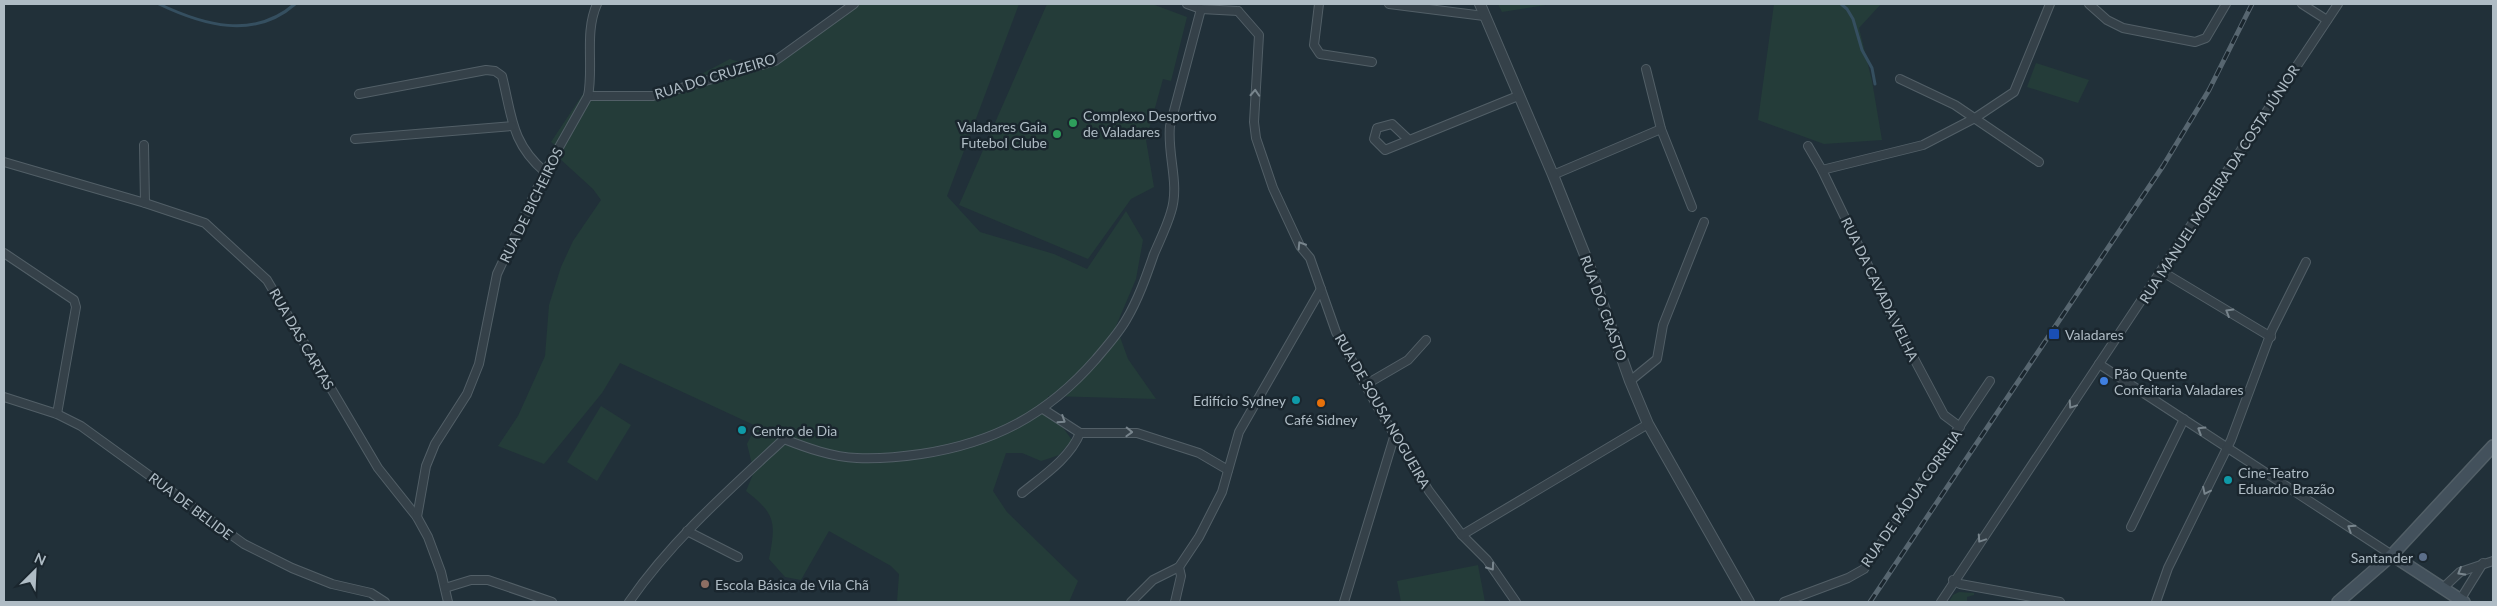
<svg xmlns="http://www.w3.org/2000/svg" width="2497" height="606" font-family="Lato,sans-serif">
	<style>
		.green { fill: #243c39 }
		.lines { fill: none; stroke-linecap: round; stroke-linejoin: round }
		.stream { stroke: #354f60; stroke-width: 3 }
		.minor-casing { stroke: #525f67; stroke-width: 10 }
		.tertiary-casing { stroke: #525f67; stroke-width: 12 }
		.secondary-casing { stroke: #525f67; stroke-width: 14 }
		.minor { stroke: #354149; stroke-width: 8 }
		.tertiary { stroke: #354149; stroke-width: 10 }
		.secondary { stroke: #43515c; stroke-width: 11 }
		.rail-casing { stroke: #576670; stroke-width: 5 }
		.rail { stroke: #1a262e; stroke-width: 3; stroke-dasharray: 9; stroke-linecap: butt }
		.oneway { stroke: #78858d }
		.leisure-dot { fill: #2e9e5b; stroke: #1a262e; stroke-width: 2 }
		.transit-dot { fill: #1a4fb4; stroke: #1a262e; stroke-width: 2 }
		.shop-dot { fill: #3f7fe0; stroke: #1a262e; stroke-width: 2 }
		.culture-dot { fill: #0f9aa8; stroke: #1a262e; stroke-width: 2 }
		.food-dot { fill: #e8710a; stroke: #1a262e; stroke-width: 2 }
		.service-dot { fill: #5c6f8a; stroke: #1a262e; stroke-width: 2 }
		.education-dot { fill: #8d6e63; stroke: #1a262e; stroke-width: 2 }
		.labels { text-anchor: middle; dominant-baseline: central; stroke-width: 5; stroke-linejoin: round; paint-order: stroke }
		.street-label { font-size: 14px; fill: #afbcc5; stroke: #1a262e }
		.poi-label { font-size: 14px; fill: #afbcc5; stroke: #1a262e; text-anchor: start }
	</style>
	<rect width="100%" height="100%" fill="#213039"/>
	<g class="green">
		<path d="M855,4H1019L947,196L980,232L1054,254L1087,269L1126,211L1143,240L1136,279L1116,326L1128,359L1156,399L1048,396L1053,414L1072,440L1059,455L1041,461L1022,453H1006L993,491L1007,512L1078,581L1069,602H897L899,574L891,566L829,531L801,580L785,577L769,559C776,523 776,514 746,491L754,472L747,444L756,426L620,363L602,393L544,464L498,446L518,416L545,356L549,305L561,267L573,241L601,200L593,189L559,158L562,151L551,142L587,88L624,100L635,98L686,82L730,59C736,61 743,63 749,63C785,62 826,24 855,4Z"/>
		<polygon points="1047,4 1152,4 1187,17 1171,81 1163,79 1146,140 1154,187 1131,199 1088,259 959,205"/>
		<polygon points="1498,4 1552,4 1502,12"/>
		<polygon points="1774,4 1881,4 1859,28 1872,81 1882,140 1824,144 1758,120"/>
		<polygon points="2036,63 2089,80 2078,103 2027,87"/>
		<polygon points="601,406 631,425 597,481 567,462"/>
		<polygon points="1478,565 1485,602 1401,602 1397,581"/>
		<polygon points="1959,592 1974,593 1974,595 1967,597 1967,602 1949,602 1953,595"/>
	</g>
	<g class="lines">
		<g class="stream">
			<path d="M159,4C203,25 254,40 295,4"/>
			<polyline points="1841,4 1847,9 1853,19 1862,50 1872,68 1875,84"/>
		</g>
		<defs>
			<g id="minor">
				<polyline points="1187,4 1201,9 1238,11"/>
				<polyline points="1319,4 1314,45 1320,54 1372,62"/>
				<polyline points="1389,4 1484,16"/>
				<polyline points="2089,4 2107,20 2123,28 2195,42 2206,38 2226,4"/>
				<polyline points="2302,4 2327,20"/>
				<polyline points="1238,11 1259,35 1254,122 1256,138 1273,188 1300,246 1310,258 1336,332 1381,413 1429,491 1462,535 1487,560 1516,602"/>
				<polyline points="1646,69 1661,129 1692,207"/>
				<polyline points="1900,79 1955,105 2039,162"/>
				<path d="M359,94L486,70L495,71L502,76C512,116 511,143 545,172"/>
				<polyline points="588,96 653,96 775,61 854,4"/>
				<polyline points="355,139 512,126"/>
				<polyline points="1409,140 1392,124 1377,128 1374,139 1385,150 1518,96"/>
				<polyline points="144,145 145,203"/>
				<polyline points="1808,146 1822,170 1902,336 1944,415 1960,427"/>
				<polyline points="4,162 145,203 205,223 267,280 378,468 417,517 428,537 441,572 448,602"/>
				<polyline points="1822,170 1923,145 1975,118 2014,92 2050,4"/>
				<polyline points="1553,175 1661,129"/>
				<polyline points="4,253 74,300 76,307 57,414"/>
				<polyline points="2161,271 2271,337"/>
				<polyline points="2099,364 2392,555"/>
				<polyline points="1630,381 1657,359 1663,325 1704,222"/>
				<polyline points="1365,385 1408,360 1426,340"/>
				<polyline points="4,397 57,414 81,426 244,544 292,568 332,584 371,593 385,602"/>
				<polyline points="1043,409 1080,433"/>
				<polyline points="1080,433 1137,433 1199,453 1228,470"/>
				<path d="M1022,493C1043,476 1070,458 1080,433"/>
				<path d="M417,517L426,466L435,444L467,394L479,364L497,274L545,172L588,96C594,66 584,33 597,4"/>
				<polyline points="2131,527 2184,419"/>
				<polyline points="687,531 738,557"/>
				<polyline points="1462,535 1648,424"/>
				<polyline points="1953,580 1960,584 2060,602"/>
				<polyline points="445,588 471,580 488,580 552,602"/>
				<polyline points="2443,588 2460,572 2493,561"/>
				<polyline points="2460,600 2483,563"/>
				<path d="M629,602C672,540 729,490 784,439C807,448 832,457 857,458C878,459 900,457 921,454C994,443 1047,415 1096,359C1106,347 1118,334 1126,320C1138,300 1146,277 1154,254C1160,240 1167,226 1171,212C1180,184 1167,155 1170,126L1201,9"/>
				<polyline points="1131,602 1153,580 1179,567 1199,537 1222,492 1239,432 1321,289"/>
				<polyline points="1175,602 1181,576 1179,567"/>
				<polyline points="1344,602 1395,434"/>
				<polyline points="1784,602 1848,578 1864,569 1990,381"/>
				<polyline points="1941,602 2338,4"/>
				<polyline points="2156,602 2168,568 2231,440 2272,330 2306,262"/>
			</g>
			<polyline id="tertiary" points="1480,4 1553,175 1589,265 1630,381 1648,424 1749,602"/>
			<g id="secondary">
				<polyline points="2392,555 2464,602"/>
				<polyline points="2338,602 2392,555 2493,446"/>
			</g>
		</defs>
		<use href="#minor" class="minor-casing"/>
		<use href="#tertiary" class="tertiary-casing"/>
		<use href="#secondary" class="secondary-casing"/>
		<use href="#minor" class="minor"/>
		<use href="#tertiary" class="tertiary"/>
		<use href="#secondary" class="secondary"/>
		<defs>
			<polyline id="rail" points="1870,602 2163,166 2209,90 2252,4"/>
		</defs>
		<use href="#rail" class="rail-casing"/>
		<use href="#rail" class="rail"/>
	</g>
	<defs><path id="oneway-chevron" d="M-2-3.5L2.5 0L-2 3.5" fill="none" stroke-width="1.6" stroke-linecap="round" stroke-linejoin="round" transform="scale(1.25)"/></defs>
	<g class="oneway">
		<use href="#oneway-chevron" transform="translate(1255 93) rotate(-87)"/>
		<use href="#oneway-chevron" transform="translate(1301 245) rotate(-122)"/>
		<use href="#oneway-chevron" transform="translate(2229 312) rotate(-149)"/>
		<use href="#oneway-chevron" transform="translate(2072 405) rotate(124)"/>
		<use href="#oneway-chevron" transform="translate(1062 420) rotate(33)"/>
		<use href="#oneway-chevron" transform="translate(2201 430) rotate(-148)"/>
		<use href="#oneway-chevron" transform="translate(1129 432) rotate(2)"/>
		<use href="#oneway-chevron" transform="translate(2206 491) rotate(116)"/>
		<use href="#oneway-chevron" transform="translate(2351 528) rotate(-147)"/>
		<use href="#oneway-chevron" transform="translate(1981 539) rotate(124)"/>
		<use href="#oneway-chevron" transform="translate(1491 567) rotate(54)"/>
		<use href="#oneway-chevron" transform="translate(2461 572) rotate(149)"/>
	</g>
	<g class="leisure-dot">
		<circle cx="1073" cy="123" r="5"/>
		<circle cx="1057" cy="134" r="5"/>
	</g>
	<rect class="transit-dot" x="2048" y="328" width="12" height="12" rx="2.5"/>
	<circle class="shop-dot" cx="2104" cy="381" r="5"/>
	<g class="culture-dot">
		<circle cx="1296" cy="400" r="5"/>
		<circle cx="742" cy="430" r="5"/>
		<circle cx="2228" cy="480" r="5"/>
	</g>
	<circle class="food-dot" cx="1321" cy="403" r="5"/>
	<circle class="service-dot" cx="2423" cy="557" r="5"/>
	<circle class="education-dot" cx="705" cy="584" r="5"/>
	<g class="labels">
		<g class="street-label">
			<text transform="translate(715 76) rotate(-17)">RUA DO CRUZEIRO</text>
			<text transform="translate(2219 184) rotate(-57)">RUA MANUEL MOREIRA DA COSTA JÚNIOR</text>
			<text transform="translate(531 205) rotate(-64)">RUA DE BICHEIROS</text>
			<text transform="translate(1880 289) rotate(64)">RUA DA CAVADA VELHA</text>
			<text transform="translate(1604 308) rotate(70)">RUA DO CRASTO</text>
			<text transform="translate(302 339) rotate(60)">RUA DAS CARTAS</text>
			<text transform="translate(1383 411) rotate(60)">RUA DE SOUSA NOGUEIRA</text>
			<text transform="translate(1911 498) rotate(-55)">RUA DE PÁDUA CORREIA</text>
			<text transform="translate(191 506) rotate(37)">RUA DE BELIDE</text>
		</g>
		<g class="poi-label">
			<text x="1083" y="115">Complexo Desportivo<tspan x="1083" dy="16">de Valadares</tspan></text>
			<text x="1047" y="126" text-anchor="end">Valadares Gaia<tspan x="1047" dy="16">Futebol Clube</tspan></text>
			<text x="2065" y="334">Valadares</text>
			<text x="2114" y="373">Pão Quente<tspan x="2114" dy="16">Confeitaria Valadares</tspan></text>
			<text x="1286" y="400" text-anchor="end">Edifício Sydney</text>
			<text x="1321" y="419" text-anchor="middle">Café Sidney</text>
			<text x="752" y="430">Centro de Dia</text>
			<text x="2238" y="472">Cine-Teatro<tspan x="2238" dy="16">Eduardo Brazão</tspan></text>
			<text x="2413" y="557" text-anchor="end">Santander</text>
			<text x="715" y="584">Escola Básica de Vila Chã</text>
		</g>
	</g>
	<rect width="2497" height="606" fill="none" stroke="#afbcc5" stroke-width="10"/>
	<g transform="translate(35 571) rotate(24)" stroke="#1a262e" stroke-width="4" paint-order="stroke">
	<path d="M0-4L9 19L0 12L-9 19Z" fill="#afbcc5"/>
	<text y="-8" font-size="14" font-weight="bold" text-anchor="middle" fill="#afbcc5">N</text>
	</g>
</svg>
